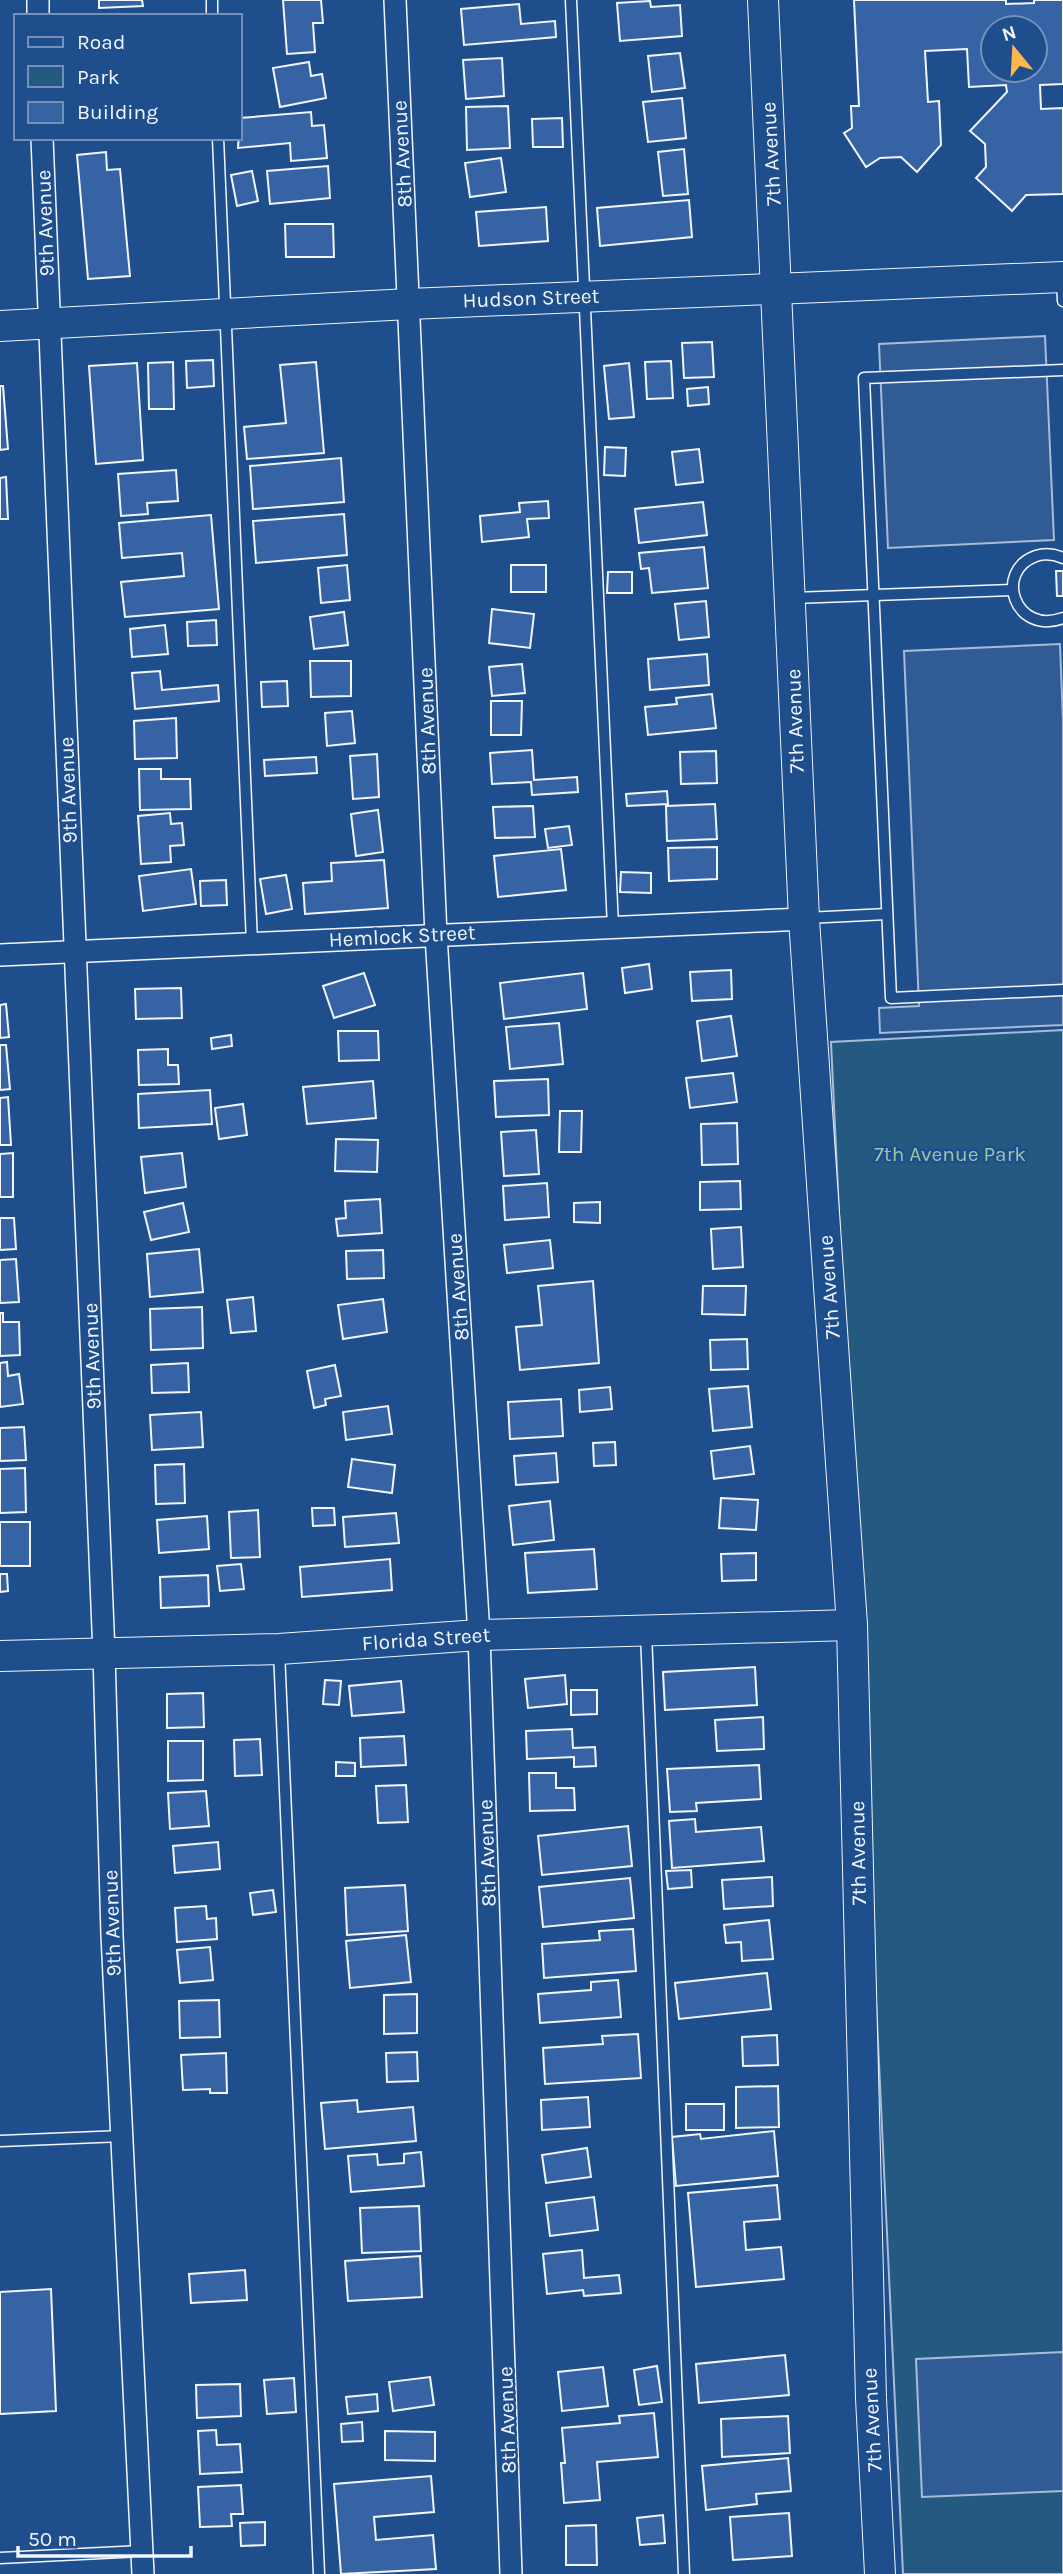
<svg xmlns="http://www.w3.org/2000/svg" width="1063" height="2574" font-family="Karla,sans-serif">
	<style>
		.green { fill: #245a82; stroke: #a8bbd7; stroke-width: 2 }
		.parking { fill: #305b95; stroke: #a8bbd7; stroke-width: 2 }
		.building { fill: #3563a3; stroke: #f2f6ff; stroke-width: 2; fill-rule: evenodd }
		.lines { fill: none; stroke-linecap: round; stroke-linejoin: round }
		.lane-casing { stroke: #f2f6ff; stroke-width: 13 }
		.street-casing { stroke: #f2f6ff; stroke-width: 24 }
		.secondary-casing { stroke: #f2f6ff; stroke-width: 32 }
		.lane { stroke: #1f4e8c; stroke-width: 10 }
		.street { stroke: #1f4e8c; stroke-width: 21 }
		.secondary { stroke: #1f4e8c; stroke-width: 30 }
		.labels { text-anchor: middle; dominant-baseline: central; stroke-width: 5; stroke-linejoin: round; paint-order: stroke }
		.street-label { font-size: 21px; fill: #f2f6ff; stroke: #1f4e8c }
		.park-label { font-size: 21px; fill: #97c8a6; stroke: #1f4e8c }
	</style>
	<rect width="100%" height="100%" fill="#1f4e8c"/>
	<polygon class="green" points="1063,1030 1063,2574 903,2574 831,1042"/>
	<g class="parking">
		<polygon points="1045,336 1054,540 888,548 879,344"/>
		<polygon points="1060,644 1063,721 1063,1025 880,1033 879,1008 919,1006 904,651"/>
		<polygon points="1063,2352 1063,2491 922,2497 916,2359"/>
	</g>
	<g class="building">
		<polygon points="99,0 142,0 143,6 99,8"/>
		<polygon points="283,0 321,0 323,23 313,23 315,52 287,54"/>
		<path d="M854,0H1006V4L1034,3V0H1063V84L1040,85L1041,109L1063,108V194L1026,195L1012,211L976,178L986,167L985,144L970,131L1007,92L1006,85L969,87L967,49L925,51L928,102L939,101L941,145L917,172L901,157L880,158L866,167L844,133L852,128L851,106H859ZM993,28H1035V70H993Z"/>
		<polygon points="650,1 651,7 680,5 682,36 620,41 617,3"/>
		<polygon points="519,4 521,24 555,21 556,37 464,45 461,9"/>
		<polygon points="680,53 685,88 652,92 648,56"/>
		<polygon points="502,58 504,96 466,99 463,60"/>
		<polygon points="309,62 311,76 322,74 326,98 280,107 273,68"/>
		<polygon points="682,98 686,138 648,142 643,102"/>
		<polygon points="508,106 510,148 467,150 466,107"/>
		<polygon points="311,112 312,126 324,125 327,158 291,161 290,143 238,148 240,118"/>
		<polygon points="562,118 563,147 533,147 532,119"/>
		<polygon points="684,149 688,194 663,196 658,152"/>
		<polygon points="106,152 107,170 120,169 130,276 88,279 77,155"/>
		<polygon points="501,158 506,192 470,197 465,163"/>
		<polygon points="328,166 330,198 270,204 267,171"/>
		<polygon points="252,171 258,201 237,206 231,175"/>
		<polygon points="689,200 692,237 600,246 597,208"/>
		<polygon points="546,207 548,241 479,246 476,212"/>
		<polygon points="285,224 333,224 334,257 286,257"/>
		<polygon points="712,342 714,377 684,378 682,343"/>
		<polygon points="213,360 214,386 187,388 186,361"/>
		<polygon points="671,361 673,398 647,399 645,362"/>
		<polygon points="173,362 174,409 149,409 148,363"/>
		<polygon points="316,362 324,453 247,459 244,427 286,423 280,365"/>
		<polygon points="137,363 143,460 96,464 89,366"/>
		<polygon points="629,363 634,417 609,419 604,366"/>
		<polygon points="0,386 3,386 8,449 0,450"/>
		<polygon points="708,387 709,404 688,406 687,389"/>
		<polygon points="605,447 626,448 625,476 604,475"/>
		<polygon points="699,449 703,482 676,485 672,452"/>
		<polygon points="341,458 344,502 253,509 250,466"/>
		<polygon points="176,470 178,501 147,503 148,514 121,516 118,474"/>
		<polygon points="6,477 8,519 0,519 0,478"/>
		<polygon points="548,501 549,518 527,519 529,537 482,542 480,516 520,512 519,503"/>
		<polygon points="703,502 707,535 639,543 635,509"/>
		<polygon points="344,514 347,555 256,563 253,521"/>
		<polygon points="211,515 219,609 125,617 121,582 184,576 182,553 122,558 119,523"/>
		<polygon points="704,547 708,588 652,593 649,568 641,569 639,553"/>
		<polygon points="347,565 350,600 321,603 318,568"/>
		<rect x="511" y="565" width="35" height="27"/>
		<polygon points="1056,571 1063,571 1063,596 1057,596"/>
		<polygon points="608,572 632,572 632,593 607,593"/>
		<polygon points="706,601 709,637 679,640 675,604"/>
		<polygon points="492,609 534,614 530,648 489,643"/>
		<polygon points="344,612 348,645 314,649 310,617"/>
		<polygon points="216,620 217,645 188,646 187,622"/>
		<polygon points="165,625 168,654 132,657 130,629"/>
		<polygon points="707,654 709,685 650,690 648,659"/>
		<polygon points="310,661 351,661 351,696 311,697"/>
		<polygon points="522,664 525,693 492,696 489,667"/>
		<polygon points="160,671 162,690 218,685 219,701 135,709 132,673"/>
		<polygon points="287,681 288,706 262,707 261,682"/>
		<polygon points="712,694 716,728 648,735 645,707 677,704 676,698"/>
		<polygon points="491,701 522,701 521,735 491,735"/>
		<polygon points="352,711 355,743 327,746 325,713"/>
		<polygon points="176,718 177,758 135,759 134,721"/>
		<polygon points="532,750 534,780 577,777 578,792 532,795 531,782 492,784 490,753"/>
		<polygon points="716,751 717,783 681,784 680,752"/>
		<polygon points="377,754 379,797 353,799 350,756"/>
		<polygon points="316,757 317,773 265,776 264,760"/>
		<polygon points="139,769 161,769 161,779 190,779 191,809 140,810"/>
		<polygon points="667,791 668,804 627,806 626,794"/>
		<polygon points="715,804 717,839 667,841 666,806"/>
		<polygon points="533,806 535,837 495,838 493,807"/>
		<polygon points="378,810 383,852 356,856 351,814"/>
		<polygon points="170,813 171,824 182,823 184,845 170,846 171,862 141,864 138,816"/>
		<polygon points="569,826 572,845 548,848 545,829"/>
		<polygon points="717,847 717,879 669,881 668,848"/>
		<polygon points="561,849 566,890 498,897 494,856"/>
		<polygon points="384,860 388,908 305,914 303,883 332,881 331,863"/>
		<polygon points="191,869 196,904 143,911 139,876"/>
		<polygon points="621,872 651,873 651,893 620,892"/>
		<polygon points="286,875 292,909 266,914 260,879"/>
		<polygon points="226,880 227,905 201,906 200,881"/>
		<polygon points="649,964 652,989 625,993 622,968"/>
		<polygon points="731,970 732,999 692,1001 690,972"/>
		<polygon points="364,973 375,1005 334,1018 323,986"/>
		<polygon points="583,973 587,1009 504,1019 500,983"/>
		<polygon points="181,988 182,1018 136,1019 135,989"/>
		<polygon points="6,1004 9,1037 0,1038 0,1005"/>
		<polygon points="731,1016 737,1056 702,1061 697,1021"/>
		<polygon points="559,1023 563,1064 510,1069 506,1027"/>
		<polygon points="338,1031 378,1031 379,1060 339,1061"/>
		<polygon points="231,1035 232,1046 212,1049 211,1038"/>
		<polygon points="0,1045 6,1045 10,1089 0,1090"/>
		<polygon points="168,1049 168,1065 178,1065 179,1084 139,1085 138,1050"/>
		<polygon points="733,1073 737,1102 690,1108 686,1078"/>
		<polygon points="548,1079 549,1115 496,1117 494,1081"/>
		<polygon points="373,1081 376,1118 307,1124 303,1087"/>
		<polygon points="210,1090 212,1124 139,1128 138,1094"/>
		<polygon points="8,1097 11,1145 0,1145 0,1098"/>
		<polygon points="243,1104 247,1135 219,1139 215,1108"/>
		<polygon points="560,1111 582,1111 581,1152 559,1152"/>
		<polygon points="737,1123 738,1164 702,1165 701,1124"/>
		<polygon points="536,1130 539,1174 504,1176 501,1132"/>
		<polygon points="336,1139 378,1140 377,1172 335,1171"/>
		<polygon points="13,1153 13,1197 0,1197 0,1154"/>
		<polygon points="182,1153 186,1187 145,1193 141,1157"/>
		<polygon points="740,1181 741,1209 700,1210 700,1182"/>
		<polygon points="547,1183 549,1217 505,1220 503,1186"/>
		<polygon points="380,1199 382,1233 338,1236 336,1219 346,1218 345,1201"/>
		<polygon points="600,1202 600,1223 574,1222 574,1203"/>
		<polygon points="183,1203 189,1232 151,1240 144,1212"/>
		<polygon points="0,1218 14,1218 16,1249 0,1250"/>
		<polygon points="741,1227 743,1267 713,1269 711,1229"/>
		<polygon points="550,1240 553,1268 507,1273 504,1245"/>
		<polygon points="199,1249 203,1292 150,1297 147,1254"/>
		<polygon points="383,1250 384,1278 347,1279 346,1251"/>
		<polygon points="16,1259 19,1302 0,1303 0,1260"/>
		<polygon points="593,1281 599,1363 520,1370 516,1327 542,1325 538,1286"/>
		<polygon points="703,1286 746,1286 745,1315 702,1314"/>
		<polygon points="253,1297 256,1331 231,1333 227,1300"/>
		<polygon points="383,1299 387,1332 343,1339 338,1305"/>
		<polygon points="202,1307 203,1348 151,1350 150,1309"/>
		<polygon points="0,1313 3,1313 3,1322 19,1322 20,1355 0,1356"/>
		<polygon points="747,1339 748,1369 711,1370 710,1340"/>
		<polygon points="7,1362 8,1376 19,1374 23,1404 0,1407 0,1363"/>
		<polygon points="188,1363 189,1392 152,1393 151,1365"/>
		<polygon points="335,1365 341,1396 325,1399 326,1405 314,1408 307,1371"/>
		<polygon points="748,1386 752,1427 713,1431 709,1389"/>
		<polygon points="610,1387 612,1409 580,1412 579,1390"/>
		<polygon points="561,1399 563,1436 510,1439 508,1402"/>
		<polygon points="388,1406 392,1434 346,1440 343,1412"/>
		<polygon points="201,1412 203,1447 152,1450 150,1415"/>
		<polygon points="24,1427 26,1460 0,1461 0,1428"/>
		<polygon points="615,1442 616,1465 594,1466 593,1443"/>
		<polygon points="750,1446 754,1474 714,1479 711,1451"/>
		<polygon points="556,1453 558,1482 516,1485 514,1456"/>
		<polygon points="352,1459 395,1465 392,1493 348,1487"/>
		<polygon points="184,1464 185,1503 156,1504 155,1465"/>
		<polygon points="25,1468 26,1512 0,1513 0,1469"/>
		<polygon points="721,1498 758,1500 756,1530 719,1528"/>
		<polygon points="550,1501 554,1540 513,1545 509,1506"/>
		<polygon points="312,1508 334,1508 335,1525 313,1526"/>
		<polygon points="258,1510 260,1557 231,1558 229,1512"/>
		<polygon points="396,1513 399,1543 345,1547 343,1517"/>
		<polygon points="207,1516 209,1549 159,1553 157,1520"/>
		<rect x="0" y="1522" width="30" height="44"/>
		<polygon points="594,1549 597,1589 528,1593 525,1553"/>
		<polygon points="756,1553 756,1580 722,1581 721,1554"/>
		<polygon points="390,1559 392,1590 302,1597 300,1567"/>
		<polygon points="241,1564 244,1589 220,1591 217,1566"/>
		<polygon points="0,1574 7,1574 8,1591 0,1592"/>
		<polygon points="208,1575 209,1606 161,1608 160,1577"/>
		<polygon points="755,1667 757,1705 665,1710 663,1672"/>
		<polygon points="565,1675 567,1704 528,1708 525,1679"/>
		<polygon points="325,1680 341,1681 339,1705 323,1704"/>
		<polygon points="401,1681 404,1712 352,1716 349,1686"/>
		<polygon points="571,1690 597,1690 597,1714 571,1715"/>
		<polygon points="203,1693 204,1727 167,1728 167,1694"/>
		<polygon points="763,1717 764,1749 717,1751 715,1720"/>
		<polygon points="572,1729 573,1748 595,1747 596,1766 574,1767 574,1757 527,1759 526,1731"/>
		<polygon points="404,1736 406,1765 361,1767 360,1738"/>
		<polygon points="260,1739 262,1775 235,1776 234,1740"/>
		<polygon points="168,1741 203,1741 203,1780 168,1781"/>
		<polygon points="336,1762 355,1763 355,1776 336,1776"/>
		<polygon points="759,1765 761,1799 696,1803 697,1811 670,1812 667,1769"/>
		<polygon points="529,1773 556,1773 556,1788 574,1788 575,1810 530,1811"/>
		<polygon points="406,1785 408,1822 378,1823 376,1786"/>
		<polygon points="206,1791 209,1826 170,1829 168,1793"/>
		<polygon points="695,1819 696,1832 761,1827 764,1861 672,1868 669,1821"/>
		<polygon points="628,1826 632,1866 542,1875 538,1836"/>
		<polygon points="218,1842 220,1869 175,1873 173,1846"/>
		<polygon points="691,1870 692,1887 668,1889 666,1871"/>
		<polygon points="772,1877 773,1906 724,1909 722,1880"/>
		<polygon points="630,1878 634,1918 543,1927 539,1887"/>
		<polygon points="405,1885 408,1931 347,1935 345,1888"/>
		<polygon points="273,1890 276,1912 253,1915 250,1893"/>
		<polygon points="206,1906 207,1919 216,1918 217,1939 177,1942 175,1908"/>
		<polygon points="769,1920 773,1959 742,1961 741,1942 726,1943 724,1925"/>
		<polygon points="633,1929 636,1971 544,1978 542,1944 600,1940 599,1931"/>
		<polygon points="406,1935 411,1982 350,1988 346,1941"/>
		<polygon points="210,1947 213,1980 180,1983 177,1950"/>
		<polygon points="767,1973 771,2009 679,2019 675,1983"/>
		<polygon points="618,1980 621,2017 540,2023 538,1994 591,1990 591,1982"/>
		<polygon points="417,1994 417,2033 384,2034 384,1995"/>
		<polygon points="219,2000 220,2037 180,2038 179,2001"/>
		<polygon points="638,2034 641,2078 545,2084 543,2048 603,2044 602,2036"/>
		<polygon points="777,2035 778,2065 743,2066 742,2037"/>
		<polygon points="417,2052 418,2081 387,2082 386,2053"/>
		<polygon points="226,2053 227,2093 210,2093 210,2089 183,2090 181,2055"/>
		<polygon points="778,2086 779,2127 736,2128 736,2087"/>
		<polygon points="588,2097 590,2127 542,2130 541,2100"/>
		<polygon points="357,2100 358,2112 413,2107 416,2141 325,2149 321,2103"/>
		<rect x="686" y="2104" width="38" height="26"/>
		<polygon points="774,2131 778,2176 676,2186 672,2137 700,2134 701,2139"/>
		<polygon points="587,2148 591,2177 546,2183 542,2155"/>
		<polygon points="421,2152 424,2186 351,2192 348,2156 377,2154 378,2165 404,2163 404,2154"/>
		<polygon points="777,2185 780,2219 744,2222 746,2250 781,2247 784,2279 696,2287 688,2193"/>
		<polygon points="594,2197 598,2230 550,2236 546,2203"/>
		<polygon points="419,2206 421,2251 362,2253 360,2208"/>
		<polygon points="582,2250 584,2278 619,2275 621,2293 584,2296 583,2290 547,2294 543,2254"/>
		<polygon points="420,2256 422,2297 348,2301 345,2261"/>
		<polygon points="245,2270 247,2300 191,2303 189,2274"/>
		<polygon points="51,2289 56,2411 0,2414 0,2292"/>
		<polygon points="785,2355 789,2395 699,2403 696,2364"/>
		<polygon points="657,2366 662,2402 639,2405 634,2370"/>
		<polygon points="603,2367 608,2406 562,2411 558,2372"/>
		<polygon points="430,2377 434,2405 393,2411 389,2382"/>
		<polygon points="294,2378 296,2412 267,2414 264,2380"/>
		<polygon points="240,2384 241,2416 197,2418 196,2385"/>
		<polygon points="377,2394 378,2411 348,2414 346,2397"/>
		<polygon points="654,2413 658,2457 597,2462 600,2500 564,2503 561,2463 565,2463 562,2428 620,2423 619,2416"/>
		<polygon points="788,2416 790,2453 722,2457 721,2419"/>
		<polygon points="362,2422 363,2441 342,2442 341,2424"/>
		<polygon points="216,2430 217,2445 240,2444 242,2472 200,2474 198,2431"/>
		<polygon points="385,2431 435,2432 435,2461 385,2460"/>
		<polygon points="788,2458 791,2491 756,2494 757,2504 706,2510 702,2466"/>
		<polygon points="431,2476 434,2512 374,2517 376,2540 433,2535 436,2569 341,2574 334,2484"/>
		<polygon points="241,2485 243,2514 231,2514 232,2526 200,2527 198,2487"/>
		<polygon points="789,2513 792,2556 733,2560 730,2517"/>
		<polygon points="663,2515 665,2543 640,2545 637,2518"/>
		<polygon points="265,2522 265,2545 241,2546 240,2523"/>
		<polygon points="596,2525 597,2565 566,2565 566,2526"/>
	</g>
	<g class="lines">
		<defs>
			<g id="lane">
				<polyline points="212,0 212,16"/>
				<polyline points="571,0 613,927"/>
				<polyline points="218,138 252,943"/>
				<polyline points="1062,280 1063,301"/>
				<polyline points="1063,370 864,378 891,998 1063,990"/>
				<path d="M1063,558C1054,554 1045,553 1036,556C993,571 1015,636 1063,618"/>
				<polyline points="793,598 1012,590"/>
				<polyline points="806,918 887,914"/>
				<polyline points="646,1633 684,2574"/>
				<polyline points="279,1651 319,2574"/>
				<polyline points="0,2141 123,2136"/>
				<polyline points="0,2558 142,2551"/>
			</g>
			<g id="street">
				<polyline points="38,0 38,16"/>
				<polyline points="395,0 436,935 479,1635 511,2574"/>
				<polyline points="42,138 104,1654 112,1935 143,2574"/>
				<polyline points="0,955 804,919"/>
			</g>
			<g id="secondary">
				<polyline points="763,0 804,919 852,1625 871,2398 880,2574"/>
				<polyline points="0,326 409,304 1063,277"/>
				<polyline points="0,1656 279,1649 479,1635 852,1625"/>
			</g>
		</defs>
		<use href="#lane" class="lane-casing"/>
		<use href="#street" class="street-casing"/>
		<use href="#secondary" class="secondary-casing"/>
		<use href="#lane" class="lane"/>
		<use href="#street" class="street"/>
		<use href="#secondary" class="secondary"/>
	</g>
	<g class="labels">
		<g class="street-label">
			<text transform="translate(402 154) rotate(-93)">8th Avenue</text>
			<text transform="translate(771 154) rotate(-93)">7th Avenue</text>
			<text transform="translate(45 223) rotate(-92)">9th Avenue</text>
			<text transform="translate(531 298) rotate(-2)">Hudson Street</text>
			<text transform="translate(427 721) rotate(-92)">8th Avenue</text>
			<text transform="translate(795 721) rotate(-92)">7th Avenue</text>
			<text transform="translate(68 790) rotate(-92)">9th Avenue</text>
			<text transform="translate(402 936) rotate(-3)">Hemlock Street</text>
			<text transform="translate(458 1287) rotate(-94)">8th Avenue</text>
			<text transform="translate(829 1287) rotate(-94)">7th Avenue</text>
			<text transform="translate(92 1356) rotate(-92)">9th Avenue</text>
			<text transform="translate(426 1639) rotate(-4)">Florida Street</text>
			<text transform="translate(487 1853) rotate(-92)">8th Avenue</text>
			<text transform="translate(858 1853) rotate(-91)">7th Avenue</text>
			<text transform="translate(112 1923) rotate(-92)">9th Avenue</text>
			<text transform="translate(507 2420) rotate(-92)">8th Avenue</text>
			<text transform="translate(872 2420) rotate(-93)">7th Avenue</text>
		</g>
		<g class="park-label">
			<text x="950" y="1154">7th Avenue Park</text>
		</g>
	</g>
	<rect x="14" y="14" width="228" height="126" fill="#1f4e8c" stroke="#7391ba" stroke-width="2"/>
	<rect x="28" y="37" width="35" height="10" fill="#1f4e8c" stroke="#7391ba" stroke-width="2"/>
	<text x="77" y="49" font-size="21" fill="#f2f6ff">Road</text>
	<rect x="28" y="66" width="35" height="21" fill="#245a82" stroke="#7391ba" stroke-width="2"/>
	<text x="77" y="84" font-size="21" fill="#f2f6ff">Park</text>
	<rect x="28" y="102" width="35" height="21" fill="#3563a3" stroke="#7391ba" stroke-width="2"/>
	<text x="77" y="119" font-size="21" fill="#f2f6ff">Building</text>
	<g transform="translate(1014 49) rotate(342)"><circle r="33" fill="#1f4e8c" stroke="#7391ba" stroke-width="2"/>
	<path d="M0-5L12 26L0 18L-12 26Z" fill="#ffb74d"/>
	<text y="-10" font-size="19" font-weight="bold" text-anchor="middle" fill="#f2f6ff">N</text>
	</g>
	<path d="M18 2546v10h173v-10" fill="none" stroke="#f2f6ff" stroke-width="3.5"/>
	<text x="28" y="2546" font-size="21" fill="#f2f6ff" stroke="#1f4e8c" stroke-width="5" paint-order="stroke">50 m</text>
</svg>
